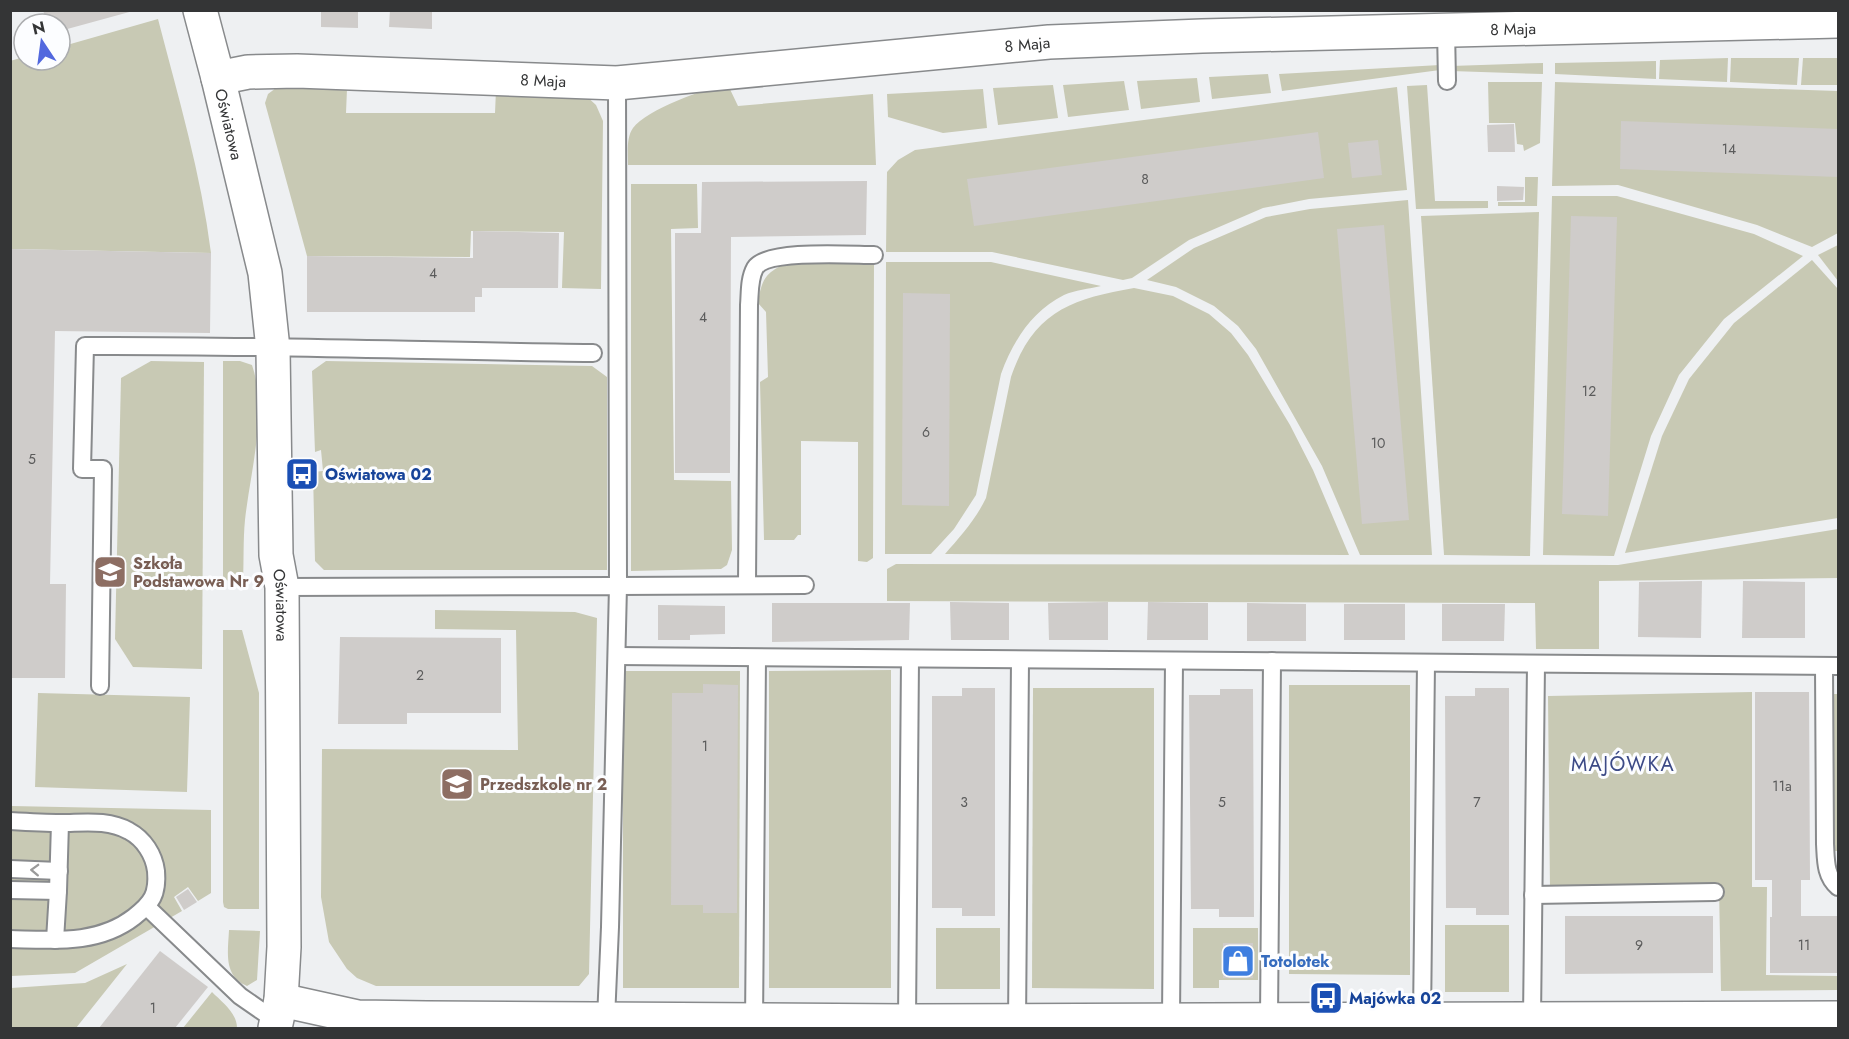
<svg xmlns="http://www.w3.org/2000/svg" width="1849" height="1039" font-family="Jost,sans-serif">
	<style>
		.green { fill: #c8c9b4 }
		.building { fill: #cfccca }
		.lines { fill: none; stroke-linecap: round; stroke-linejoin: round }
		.lane-casing { stroke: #888a8c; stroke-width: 20 }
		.street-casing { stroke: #888a8c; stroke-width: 36 }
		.secondary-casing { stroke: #888a8c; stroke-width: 36 }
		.lane { stroke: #fff; stroke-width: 16 }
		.street { stroke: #fff; stroke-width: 33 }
		.secondary { stroke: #fff; stroke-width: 33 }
		.oneway { stroke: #9a9a9a }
		.labels { text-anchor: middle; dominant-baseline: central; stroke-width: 6; stroke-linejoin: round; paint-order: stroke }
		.number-label { font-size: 14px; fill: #5b5b5b }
		.street-label { font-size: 16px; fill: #343536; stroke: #fcfdff }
		.transit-label { font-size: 16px; font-weight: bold; fill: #164399; stroke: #fcfdff; text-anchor: start }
		.education-label { font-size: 16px; font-weight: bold; fill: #785e54; stroke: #fcfdff; text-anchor: start }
		.shop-label { font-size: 16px; font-weight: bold; fill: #366cbe; stroke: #fcfdff; text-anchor: start }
		.quarter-label { font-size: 20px; letter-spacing: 1.5px; fill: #3c4a86; stroke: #fcfdff }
	</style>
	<rect width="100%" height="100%" fill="#eef0f2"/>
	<g class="green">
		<path d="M158,19C178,96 201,174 211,253L11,249L10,61L24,57V60H60V47Z"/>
		<polygon points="1728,58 1727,82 1659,79 1660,60"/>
		<polygon points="1731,58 1799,58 1797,85 1730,82"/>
		<polygon points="1803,58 1838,58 1838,85 1801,85"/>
		<polygon points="1656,61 1656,79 1555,74 1555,63"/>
		<polygon points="1543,63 1543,74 1451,71 1451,66"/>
		<polygon points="1440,65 1440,70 1282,91 1279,74"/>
		<polygon points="1268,74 1271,93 1212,99 1209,77"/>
		<polygon points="1197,78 1200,102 1141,109 1137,81"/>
		<polygon points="1124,81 1129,110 1068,117 1063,85"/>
		<polygon points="1488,82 1542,82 1540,143 1524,151 1523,145 1517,144 1515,123 1489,123"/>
		<polygon points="1555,82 1838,91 1838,233 1812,247 1757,225 1618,185 1552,186"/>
		<path d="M727,83L738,106L873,94L876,165H628C628,153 626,138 633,128C647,109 704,90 727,83Z"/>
		<polygon points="1053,85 1058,118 998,125 993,88"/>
		<polygon points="1427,85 1435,201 1488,201 1488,208 1416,209 1407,86"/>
		<polygon points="1397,87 1407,190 1309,199 1263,208 1189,240 1132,278 1123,280 992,252 886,252 887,172 898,160 915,150"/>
		<polygon points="276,88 347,89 346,113 495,113 496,90 584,94 596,105 603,121 601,289 562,288 564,232 471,231 470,257 307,256 265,103 268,94"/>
		<polygon points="983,89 987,128 943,133 888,117 887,94"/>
		<polygon points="1525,177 1538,177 1537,206 1498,206 1498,202 1525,202"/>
		<polygon points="631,184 697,184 698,228 671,229 674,480 731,481 732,550 727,565 721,569 631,571"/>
		<polygon points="1552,196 1617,196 1754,234 1803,256 1724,319 1679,375 1651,436 1614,556 1543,555"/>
		<polygon points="1408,200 1432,555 1360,555 1322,466 1256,349 1238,326 1214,306 1176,287 1147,280 1194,248 1266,217 1310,209"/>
		<polygon points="1539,212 1530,556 1444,555 1421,216"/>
		<polygon points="1838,245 1838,281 1818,255"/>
		<path d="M794,260H874L873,558L867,562L858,561V442L801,441V535H798L794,540H764L760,382L768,377L766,312L758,303C762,274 769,271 794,260Z"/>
		<polygon points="1812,260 1838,289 1838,518 1625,553 1662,436 1689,379 1734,323"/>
		<path d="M886,262H991L1101,286C1089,289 1075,290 1064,295C1032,311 1013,341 1001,374L976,495L954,529L931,554H885Z"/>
		<path d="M1134,288L1173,296L1209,314L1231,333L1248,355L1290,425L1313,470L1349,555L945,554C960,537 976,519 986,498L1011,377C1033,312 1071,299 1134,288Z"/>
		<polygon points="151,361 204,362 202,669 133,667 115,639 121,378"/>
		<path d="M223,361H240L252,365C268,411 250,473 245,520C243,540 244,561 243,581C235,583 231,583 223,578Z"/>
		<polygon points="326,361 592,366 607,377 607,570 324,570 315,561 313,472 323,471 321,450 315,452 312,371"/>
		<polygon points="1838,529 1838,578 1599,581 1599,649 1536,649 1535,603 887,601 887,569 896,564 1618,565"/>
		<polygon points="435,610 575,612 597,618 589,974 579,986 376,986 357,978 347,969 329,942 321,897 322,749 518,750 516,630 435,629"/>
		<polygon points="223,630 242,630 259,693 259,909 228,909 224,907 223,902"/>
		<polygon points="891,670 891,988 769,988 769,671"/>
		<polygon points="623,671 740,671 739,988 623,988"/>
		<polygon points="1289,685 1410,685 1410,975 1289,974"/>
		<polygon points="1033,688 1154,688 1154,989 1032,988"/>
		<polygon points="1752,692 1752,887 1767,887 1766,975 1838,976 1838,990 1721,991 1719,888 1550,890 1548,696"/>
		<polygon points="38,693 190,697 187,792 35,787"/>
		<polygon points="1832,694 1838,694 1838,851 1835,851 1832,843"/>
		<polygon points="11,806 211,810 211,893 198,901 188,887 174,897 182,911 75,973 11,976"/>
		<rect x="1445" y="925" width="64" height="67"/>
		<rect x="936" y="928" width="64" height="61"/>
		<polygon points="1193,928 1258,928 1258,980 1219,980 1219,988 1193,988"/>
		<path d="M229,930L260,931L257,980L247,986C223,976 228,952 229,930Z"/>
		<polygon points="127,964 76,1028 11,1028 11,988 85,983"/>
		<path d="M212,992C222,1002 237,1013 237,1028H183Z"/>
	</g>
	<g class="building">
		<polygon points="43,10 133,10 133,11 60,31 60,24 47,24"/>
		<polygon points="321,10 358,10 358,28 321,27"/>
		<polygon points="390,10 432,10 432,29 389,27"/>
		<polygon points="1621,121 1838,129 1838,177 1620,169"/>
		<polygon points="1514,124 1515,152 1488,152 1487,125"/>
		<polygon points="1318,132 1324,178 974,226 967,179"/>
		<polygon points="1378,140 1382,175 1352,178 1348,143"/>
		<polygon points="867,181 866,235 731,237 730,473 675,473 675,233 701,233 702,182"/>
		<polygon points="1497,186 1524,187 1523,200 1497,201"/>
		<polygon points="1571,216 1617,217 1608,516 1562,514"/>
		<polygon points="1384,225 1409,520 1362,524 1337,229"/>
		<polygon points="473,231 559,233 558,288 482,288 482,297 475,297 475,312 307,312 307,256 473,258"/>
		<polygon points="10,249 211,253 210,333 55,331 50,584 66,584 65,678 10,678"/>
		<polygon points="903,293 950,294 949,506 902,505"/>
		<polygon points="1702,581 1701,638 1638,637 1639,582"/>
		<polygon points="1743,581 1805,582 1805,638 1742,638"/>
		<polygon points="950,602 1009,603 1009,640 951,640"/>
		<polygon points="1108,602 1108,640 1049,640 1048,603"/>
		<polygon points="1148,602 1208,603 1208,640 1147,640"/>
		<polygon points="772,603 910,603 909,640 772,642"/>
		<polygon points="1247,603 1306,604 1306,641 1247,641"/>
		<rect x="1344" y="604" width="61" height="36"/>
		<polygon points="1442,604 1505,604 1504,641 1442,641"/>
		<polygon points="658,605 725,606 725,634 690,635 690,640 658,640"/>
		<polygon points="340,637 501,638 501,713 407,713 407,724 338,724"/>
		<polygon points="703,684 738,685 737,913 703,913 703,905 671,905 672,693 703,693"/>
		<polygon points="962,688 995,688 995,916 962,916 962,908 932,908 932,696 962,696"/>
		<polygon points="1475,688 1509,688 1509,915 1476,915 1476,908 1446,908 1445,696 1475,696"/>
		<polygon points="1220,689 1253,689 1254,917 1219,917 1219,909 1191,909 1189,695 1220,695"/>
		<polygon points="1755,692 1809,692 1810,880 1801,880 1801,916 1838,916 1838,973 1770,973 1770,917 1772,917 1772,880 1755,880"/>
		<polygon points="188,889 197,902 184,910 176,897"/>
		<polygon points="1565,916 1713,916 1713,973 1565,974"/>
		<rect x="1223" y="943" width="30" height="35"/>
		<polygon points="160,951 208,987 175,1028 99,1028"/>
	</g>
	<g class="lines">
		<defs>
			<g id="lane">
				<polyline points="1446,30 1447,81"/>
				<polyline points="617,83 618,586 805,585"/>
				<path d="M747,585L749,305C750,293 749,279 755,268C766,249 851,255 874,255"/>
				<polyline points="282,587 618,586 610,927 606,1019"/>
				<polyline points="617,656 1838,666"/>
				<path d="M1824,666L1825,844C1826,860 1825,876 1838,887"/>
				<path d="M100,686L103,469H82L85,346C254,345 424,351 593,353"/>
				<path d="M10,821C27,822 44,823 61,823C83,823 108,819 129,831C144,839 154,855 156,871C158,894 152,903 134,917C98,945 53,940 10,939"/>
				<polyline points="10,869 59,871"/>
				<polyline points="10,890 58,891"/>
				<polyline points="1533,895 1715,892"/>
				<polyline points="147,907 240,996 266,1014 278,1019"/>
				<polyline points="55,940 58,891 60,823"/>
				<polyline points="1171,1019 1174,661"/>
				<polyline points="1269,1019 1272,661"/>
				<polyline points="1422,1019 1426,663"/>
				<polyline points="1532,1019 1536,664"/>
				<polyline points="907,1021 910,659"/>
				<polyline points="754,1025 757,658"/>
				<polyline points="1017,1025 1020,660"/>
			</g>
			<g id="street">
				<path id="s1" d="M218,78L248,72L297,71L617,83L1049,42L1202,36L1838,21"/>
			</g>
			<g id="secondary">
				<path id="s2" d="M200,10L218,78L265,273L273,349L276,555L282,587L284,947L281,1000L275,1028"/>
				<polyline points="281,1000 358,1017 427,1018 907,1021 1838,1018"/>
			</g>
		</defs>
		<use href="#lane" class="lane-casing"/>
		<use href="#street" class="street-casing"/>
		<use href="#secondary" class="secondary-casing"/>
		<use href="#lane" class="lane"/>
		<use href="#street" class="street"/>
		<use href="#secondary" class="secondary"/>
	</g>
	<defs><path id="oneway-chevron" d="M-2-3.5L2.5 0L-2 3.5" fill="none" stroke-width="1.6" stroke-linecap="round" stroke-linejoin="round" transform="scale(1.5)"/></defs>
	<use class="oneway" href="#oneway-chevron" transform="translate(35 870) rotate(-178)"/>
	<defs>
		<symbol id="bus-square" viewBox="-11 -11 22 22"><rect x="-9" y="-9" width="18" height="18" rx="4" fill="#1a4fb4" stroke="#fcfdff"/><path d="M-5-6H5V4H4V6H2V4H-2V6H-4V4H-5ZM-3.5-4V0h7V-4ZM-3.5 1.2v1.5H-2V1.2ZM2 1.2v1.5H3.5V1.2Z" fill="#fff"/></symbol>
		<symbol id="school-square" viewBox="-11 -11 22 22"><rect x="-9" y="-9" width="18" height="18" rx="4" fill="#8d6e63" stroke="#fcfdff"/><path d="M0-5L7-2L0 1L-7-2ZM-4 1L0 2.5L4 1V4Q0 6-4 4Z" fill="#fff"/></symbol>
		<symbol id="shop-square" viewBox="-11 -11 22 22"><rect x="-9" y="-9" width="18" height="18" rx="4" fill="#3f7fe0" stroke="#fcfdff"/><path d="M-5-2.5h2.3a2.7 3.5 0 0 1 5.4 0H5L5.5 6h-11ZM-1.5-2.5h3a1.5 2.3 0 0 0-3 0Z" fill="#fff"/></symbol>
	</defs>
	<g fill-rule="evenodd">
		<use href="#bus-square" x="283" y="455" width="38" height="38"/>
		<use href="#school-square" x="91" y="553" width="38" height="38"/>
		<use href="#school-square" x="438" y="765" width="38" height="38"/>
		<use href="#shop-square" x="1219" y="942" width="38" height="38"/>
		<use href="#bus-square" x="1307" y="979" width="38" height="38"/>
	</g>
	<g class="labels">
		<g class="number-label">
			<text x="1729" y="149">14</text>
			<text x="1145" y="179">8</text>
			<text x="433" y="273">4</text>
			<text x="703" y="317">4</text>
			<text x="1589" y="391">12</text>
			<text x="926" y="432">6</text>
			<text x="1378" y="443">10</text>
			<text x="32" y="459">5</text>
			<text x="420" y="675">2</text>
			<text x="705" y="746">1</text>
			<text x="1782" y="786">11a</text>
			<text x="964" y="802">3</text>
			<text x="1222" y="802">5</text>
			<text x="1477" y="802">7</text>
			<text x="1639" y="945">9</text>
			<text x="1804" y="945">11</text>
			<text x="153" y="1008">1</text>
		</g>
		<g class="street-label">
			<text stroke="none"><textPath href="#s1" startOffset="1298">8 Maja</textPath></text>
			<text stroke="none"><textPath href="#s1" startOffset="812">8 Maja</textPath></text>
			<text stroke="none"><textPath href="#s1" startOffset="326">8 Maja</textPath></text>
			<text stroke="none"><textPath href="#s2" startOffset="118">Oświatowa</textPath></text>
			<text stroke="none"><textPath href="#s2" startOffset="604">Oświatowa</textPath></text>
		</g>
		<g class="transit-label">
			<text x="325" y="474">Oświatowa 02</text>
			<text x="1349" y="998">Majówka 02</text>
		</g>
		<g class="education-label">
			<text x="133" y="563">Szkoła<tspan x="133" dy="18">Podstawowa Nr 9</tspan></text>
			<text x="480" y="784">Przedszkole nr 2</text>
		</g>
		<g class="shop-label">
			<text x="1261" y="961">Totolotek</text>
		</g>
		<g class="quarter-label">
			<text x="1623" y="764">MAJÓWKA</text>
		</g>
	</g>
	<rect width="1849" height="1039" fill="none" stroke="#343536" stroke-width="24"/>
	<g transform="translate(42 42) rotate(347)"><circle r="28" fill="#fcfdff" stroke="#acadaf" stroke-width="1.5"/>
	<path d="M0-4.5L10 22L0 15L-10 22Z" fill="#5268de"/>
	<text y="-9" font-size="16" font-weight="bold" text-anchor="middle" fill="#343536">N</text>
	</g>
</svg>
